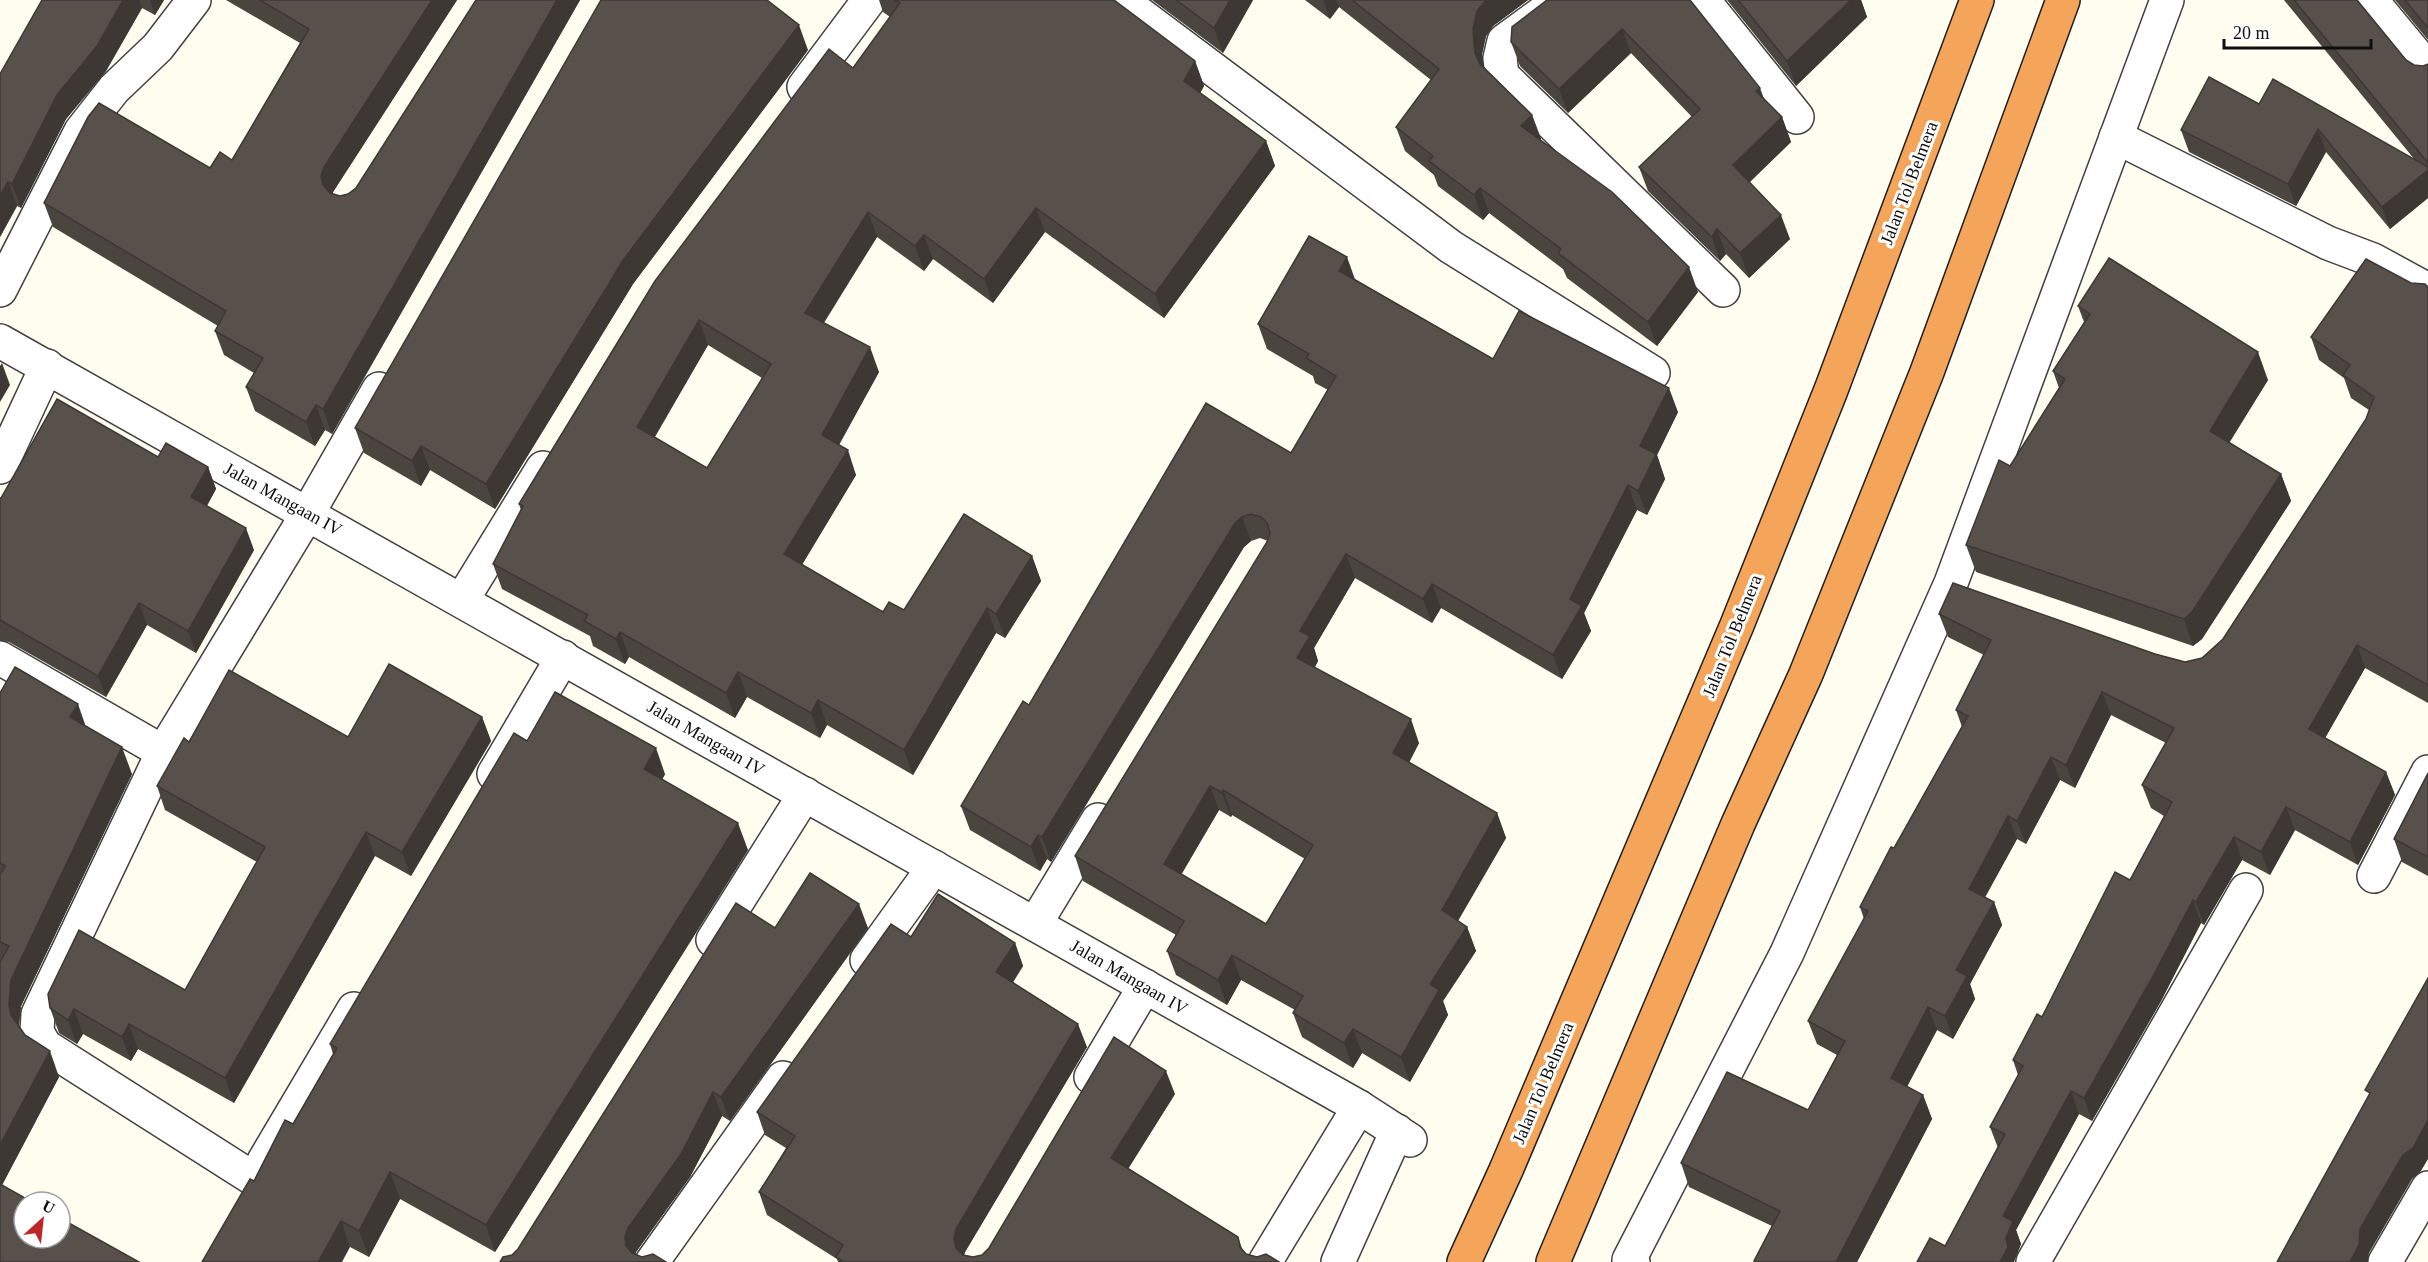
<svg xmlns="http://www.w3.org/2000/svg" width="2428" height="1262" font-family="'Times New Roman',serif">
	<style>
		.lines { fill: none; stroke-linecap: round; stroke-linejoin: round }
		.minor-casing { stroke: #414141; stroke-width: 36 }
		.highway-casing { stroke: #1f1f1f; stroke-width: 36 }
		.minor { stroke: #fff; stroke-width: 33 }
		.highway { stroke: #f4a559; stroke-width: 33 }
		.wall { fill: #4b4540; fill-rule: evenodd }
		.shaded-wall { fill: #3d3834 }
		.building { fill: #57504b; stroke: #3d3834; stroke-width: 1.5; fill-rule: evenodd }
		.labels { text-anchor: middle; dominant-baseline: central; stroke-width: 6; stroke-linejoin: round; paint-order: stroke }
		.street-label { font-size: 18px; fill: #0e0e0e; stroke: #fff }
	</style>
	<rect width="100%" height="100%" fill="#fffcf0"/>
	<g class="lines">
		<defs>
			<g id="minor">
				<polyline points="1121,0 1451,247 1653,373"/>
				<polyline points="1555,0 1552,6 1504,41 1500,58 1502,75 1723,290"/>
				<polyline points="1703,0 1797,117"/>
				<polyline points="2371,0 2428,69"/>
				<polyline points="804,87 869,0"/>
				<polyline points="2116,137 2328,243 2373,260 2428,290"/>
				<polyline points="0,290 81,131 114,89 158,47 194,0"/>
				<polyline points="0,341 1359,1107 1410,1140"/>
				<polyline points="0,467 47,366"/>
				<polyline points="462,600 543,468"/>
				<polyline points="0,658 163,752"/>
				<polyline points="494,774 563,657"/>
				<polyline points="2374,876 2428,772"/>
				<polyline points="1035,924 1098,820"/>
				<polyline points="713,940 805,794"/>
				<polyline points="867,960 934,867"/>
				<polyline points="1091,1077 1145,986"/>
				<polyline points="264,1161 354,1009"/>
				<polyline points="254,1179 45,1046 37,1032 38,1014 163,752 308,513 379,389"/>
				<polyline points="652,1262 783,1078"/>
				<polyline points="1265,1262 1359,1107"/>
				<polyline points="1338,1262 1397,1131"/>
				<polyline points="1633,1262 1629,1260 1787,953 1951,583 2167,0"/>
				<polyline points="2033,1262 2246,890"/>
				<polyline points="2385,1262 2428,1188"/>
			</g>
			<g id="highway">
				<polyline points="1464,1262 1506,1170 1737,625 1831,390 1977,0"/>
				<polyline points="1553,1262 1738,824 1806,674 1927,372 2063,0"/>
			</g>
		</defs>
		<use href="#minor" class="minor-casing"/>
		<use href="#highway" class="highway-casing"/>
		<use href="#minor" class="minor"/>
		<use href="#highway" class="highway"/>
	</g>
	<g class="wall">
		<polygon points="42,0 164,0 155,15 142,8 106,71 66,119 21,208 17,206 0,237 0,74"/>
		<polygon points="226,0 457,0 333,192 333,194 340,196 348,194 356,188 476,0 580,0 332,434 325,430 315,446 255,411 246,387 254,373 224,355 215,331 218,326 53,227 44,203 210,168 232,160 300,43"/>
		<path d="M879,0H1114L1195,61L1204,86L1200,93L1266,141L1275,166L1164,318L1045,232L993,303L933,259L924,271L877,237L824,323L879,372L839,445L856,475L802,565L883,612L904,610L1032,556L1041,581L1005,638L996,633L913,775L827,725L820,738L747,697L735,718L629,657L625,664L593,646L590,636L502,589L493,564L521,510L519,504L853,68L890,17L883,12ZM708,345L762,378L707,468L655,437Z"/>
		<polygon points="1152,0 1253,0 1223,53"/>
		<polygon points="1305,0 1528,0 1493,26 1486,36 1482,54 1483,66 1532,115 1541,139 1541,140 1698,292 1657,346 1567,278 1563,269 1489,213 1483,220 1438,186 1434,175 1405,151 1396,127 1431,80 1339,7 1330,19"/>
		<polygon points="1690,0 1764,99 1782,117 1791,142 1750,182 1790,239 1749,278 1726,254 1720,261 1648,191 1639,167 1692,117 1631,53 1568,113 1520,66 1511,42"/>
		<polygon points="1727,0 1861,0 1867,17 1796,86"/>
		<polygon points="2284,0 2357,0 2406,60 2414,65 2423,66 2428,64 2428,198 2390,229 2326,152 2296,206 2189,152 2181,130 2259,104 2415,160"/>
		<polygon points="2395,0 2428,0 2428,40"/>
		<polygon points="808,50 633,284 495,509 430,470 421,486 364,453 355,428"/>
		<path d="M1355,279L1493,359L1678,412L1657,455L1665,479L1647,515L1637,510L1584,613L1591,631L1562,679L1441,608L1432,623L1355,578L1314,648L1318,661L1315,667L1419,743L1409,763L1497,813L1506,838L1458,921L1467,927L1476,951L1443,1001L1448,1015L1410,1082L1362,1053L1353,1068L1302,1037L1293,1013L1295,1010L1241,980L1227,1005L1176,975L1167,951L1176,935L1083,881L1075,856L1268,541L1260,538L1251,541L1244,547L1051,862L1047,859L1040,871L970,830L961,806L1029,705L1291,453L1328,390L1315,383L1313,376L1267,349L1258,324ZM1219,810L1231,817L1232,815L1305,859L1266,924L1181,874Z"/>
		<polygon points="2411,283 2428,287 2428,703 2365,668 2325,738 2386,772 2395,795 2358,865 2295,830 2270,875 2242,860 2204,925 2201,923 2161,1001 2092,1121 2079,1114 2016,1230 2021,1244 2014,1261 1945,1246 1998,1148 1990,1127 2018,1075 2013,1060 2130,880 2164,816 2151,808 2142,785 2166,743 2111,715 2075,788 2060,780 2026,844 2017,839 1985,897 1994,902 2002,925 1970,984 1975,999 1953,1039 1937,1030 1907,1087 1923,1095 1932,1119 1857,1262 1754,1262 1754,1261 1772,1226 1689,1187 1681,1163 1808,1110 1837,1055 1817,1044 1808,1021 1864,919 1860,907 1894,848 1962,727 1956,710 1984,655 1948,637 1939,614 2155,654 2185,662 2202,658 2223,639 2366,419 2369,410 2351,398 2344,378 2319,360 2311,337"/>
		<polygon points="2078,306 2268,380 2229,442 2281,474 2291,501 2202,639 2193,646 1976,572 1966,545 2010,466 2059,388 2053,371 2084,322"/>
		<polygon points="158,457 208,467 216,489 207,506 254,550 196,653 147,625 106,697 9,642 0,641 0,498"/>
		<polygon points="0,693 86,727 132,774 21,1006 19,1026 25,1035 59,1077 2,1185 0,1262"/>
		<polygon points="482,717 491,741 411,876 375,856 234,1103 138,1049 131,1061 83,1034 77,1044 59,1033 50,1008 185,990 257,862 165,810 157,786 189,742 348,737"/>
		<polygon points="527,741 665,774 662,780 748,850 495,1252 400,1199 369,1257 350,1247 254,1181 293,1124 333,1054 330,1044"/>
		<polygon points="2428,773 2428,876 2402,862 2394,839"/>
		<polygon points="775,928 868,928 730,1121 722,1116 690,1177 636,1252 635,1255 642,1257 666,1262 512,1255 518,1249"/>
		<polygon points="911,937 1015,943 1023,966 1013,982 1087,1047 965,1252 964,1255 973,1257 982,1255 1175,1094 1128,1168 1238,1237 1243,1251 1246,1254 1279,1262 838,1262 837,1259 767,1215 759,1192 786,1148 765,1135 757,1112"/>
	</g>
	<g class="shaded-wall">
		<polygon points="123,0 139,0 142,8 106,71 66,119 21,208 12,184 57,95"/>
		<polygon points="150,0 164,0 155,15"/>
		<polygon points="432,0 457,0 333,192 330,201 323,185 321,176 324,167"/>
		<polygon points="557,0 580,0 332,434 323,409"/>
		<polygon points="1230,0 1253,0 1223,53 1214,28"/>
		<polygon points="1323,0 1336,0 1339,7 1330,19"/>
		<polygon points="1486,0 1528,0 1493,26 1486,36 1482,54 1484,78 1475,53 1473,29 1477,11"/>
		<polygon points="1851,0 1861,0 1867,17 1796,86 1787,61"/>
		<polygon points="799,25 808,50 633,284 495,509 486,484 624,259"/>
		<polygon points="1622,29 1631,53 1568,113 1559,89"/>
		<polygon points="1195,61 1204,86 1193,106 1184,81"/>
		<polygon points="1760,88 1769,112 1756,91"/>
		<polygon points="1532,115 1541,139 1530,150 1521,126"/>
		<polygon points="1782,117 1791,142 1742,189 1733,165"/>
		<polygon points="2318,129 2326,152 2296,206 2288,184"/>
		<polygon points="1266,141 1275,166 1164,318 1155,294"/>
		<polygon points="2428,170 2428,198 2390,229 2382,207"/>
		<polygon points="8,182 17,206 0,237 0,196"/>
		<polygon points="1480,188 1489,213 1483,220 1474,195"/>
		<polygon points="1036,208 1045,232 993,303 984,279"/>
		<polygon points="868,212 877,237 814,337 805,313"/>
		<polygon points="1781,215 1790,239 1749,278 1740,253"/>
		<polygon points="1717,229 1726,254 1720,261 1712,237"/>
		<polygon points="924,235 933,259 924,271 915,246"/>
		<polygon points="1347,257 1356,282 1339,271"/>
		<polygon points="1689,267 1698,292 1657,346 1648,322"/>
		<polygon points="699,320 708,345 646,451 637,427"/>
		<polygon points="870,347 879,372 831,459 822,435"/>
		<polygon points="2258,352 2268,380 2220,458 2210,431"/>
		<polygon points="2,363 10,385 0,402 0,366"/>
		<polygon points="1669,388 1678,412 1657,455 1665,479 1647,515 1638,491 1640,446"/>
		<polygon points="316,405 325,430 315,446 306,422"/>
		<polygon points="421,446 430,470 421,486 412,461"/>
		<polygon points="848,450 856,475 793,579 784,554"/>
		<polygon points="208,467 216,489 199,519 191,497"/>
		<polygon points="2281,474 2291,501 2202,639 2193,646 2184,619"/>
		<polygon points="1628,485 1637,510 1584,613 1591,631 1562,679 1553,655 1570,599"/>
		<polygon points="1242,517 1251,541 1244,547 1051,862 1042,837 1235,523"/>
		<polygon points="246,528 254,550 196,653 188,631"/>
		<polygon points="1346,554 1355,578 1314,648 1318,661 1306,682 1297,658 1300,631"/>
		<polygon points="1032,556 1041,581 1005,638 996,614"/>
		<polygon points="1432,584 1441,608 1432,623 1423,599"/>
		<polygon points="139,603 147,625 106,697 98,676"/>
		<polygon points="987,608 996,633 913,775 904,750"/>
		<polygon points="620,632 629,657 625,664 616,639"/>
		<polygon points="2357,645 2365,668 2317,752 2309,729"/>
		<polygon points="738,672 747,697 735,718 726,693"/>
		<polygon points="2102,692 2111,715 2075,788 2066,765"/>
		<polygon points="818,700 827,725 820,738 811,713"/>
		<polygon points="78,704 87,730 70,717"/>
		<polygon points="482,717 491,741 411,876 402,852"/>
		<polygon points="1411,719 1419,743 1401,777 1393,753"/>
		<polygon points="122,747 132,774 21,1006 18,1031 11,1015 9,1005 11,980"/>
		<polygon points="656,748 665,774 653,796 644,769"/>
		<polygon points="2051,757 2060,780 2026,844 2017,821"/>
		<polygon points="2386,772 2395,795 2358,865 2350,842"/>
		<polygon points="1210,786 1219,810 1173,889 1164,864"/>
		<polygon points="1223,790 1232,815 1231,817 1222,793"/>
		<polygon points="2286,807 2295,830 2270,875 2261,852"/>
		<polygon points="1497,813 1506,838 1450,934 1442,910"/>
		<polygon points="2008,816 2017,839 1977,912 1969,889"/>
		<polygon points="738,823 748,850 495,1252 486,1225"/>
		<polygon points="366,832 375,856 234,1103 225,1078"/>
		<polygon points="1038,835 1047,859 1040,871 1031,847"/>
		<polygon points="2234,837 2242,860 2204,925 2196,902"/>
		<polygon points="2193,900 2201,923 2161,1001 2092,1121 2084,1098"/>
		<polygon points="1994,902 2002,925 1970,984 1975,999 1953,1039 1945,1016 1956,970"/>
		<polygon points="859,904 868,928 730,1121 721,1097"/>
		<polygon points="1467,927 1476,951 1443,1001 1448,1015 1410,1082 1401,1057 1430,984"/>
		<polygon points="1015,943 1023,966 1005,995 996,972"/>
		<polygon points="1232,955 1241,980 1227,1005 1218,980"/>
		<polygon points="1928,1007 1937,1030 1899,1101 1891,1078"/>
		<polygon points="74,1009 83,1034 77,1044 68,1020"/>
		<polygon points="129,1024 138,1049 131,1061 122,1037"/>
		<polygon points="1078,1024 1087,1047 965,1252 962,1262 961,1262 954,1239 956,1229"/>
		<polygon points="1353,1029 1362,1053 1353,1068 1344,1043"/>
		<polygon points="50,1051 59,1077 0,1189 0,1145"/>
		<polygon points="1166,1071 1175,1094 1120,1182 1111,1158"/>
		<polygon points="2071,1091 2079,1114 2016,1230 2021,1244 2014,1262 2000,1262 2006,1238 2003,1216"/>
		<polygon points="713,1092 722,1116 690,1177 636,1252 633,1261 626,1246 625,1237 628,1228"/>
		<polygon points="1923,1095 1932,1119 1857,1262 1836,1262"/>
		<polygon points="2428,1120 2428,1159 2421,1171 2412,1179 2369,1253 2368,1262 2350,1262 2360,1229 2403,1155"/>
		<polygon points="390,1172 400,1199 369,1257 359,1231"/>
		<polygon points="341,1221 350,1247 342,1262 318,1262"/>
	</g>
	<g class="building">
		<polygon points="42,0 123,0 97,46 57,95 12,184 8,182 0,196 0,74"/>
		<polygon points="260,0 432,0 324,167 321,176 323,185 330,193 340,196 348,194 356,188 476,0 557,0 323,409 316,405 306,422 246,387 263,358 215,331 226,311 44,203 88,117 99,103 210,168 220,152 232,160 309,29"/>
		<polygon points="601,0 767,0 799,25 624,259 486,484 421,446 412,461 355,428"/>
		<path d="M895,0H1114L1195,61L1184,81L1266,141L1155,294L1036,208L984,279L924,235L915,246L868,212L805,313L870,347L822,435L848,450L784,554L883,612L889,602L904,610L964,514L1032,556L996,614L987,608L904,750L818,700L811,713L738,672L726,693L620,632L616,639L584,621L588,615L493,564L523,506L519,504L655,281L829,49L853,68L900,3ZM699,320L771,364L707,468L637,427Z"/>
		<polygon points="1176,0 1230,0 1214,28"/>
		<polygon points="1352,0 1486,0 1477,11 1473,29 1475,53 1480,64 1532,115 1521,126 1612,192 1689,267 1648,322 1558,253 1561,249 1480,188 1474,195 1429,161 1433,156 1396,127 1439,69"/>
		<polygon points="1547,0 1690,0 1760,88 1756,91 1782,117 1733,165 1781,215 1740,253 1717,229 1712,237 1639,167 1700,109 1622,29 1559,89 1511,42 1512,27"/>
		<polygon points="1738,0 1851,0 1787,61"/>
		<polygon points="2294,0 2357,0 2406,60 2414,65 2423,66 2428,64 2428,163"/>
		<polygon points="2405,0 2428,0 2428,28"/>
		<polygon points="2209,77 2259,104 2273,79 2428,167 2428,170 2382,207 2318,129 2288,184 2181,130"/>
		<path d="M1309,236L1347,257L1339,271L1493,359L1519,311L1669,388L1640,446L1656,454L1638,491L1628,485L1570,599L1582,606L1553,655L1432,584L1423,599L1346,554L1300,631L1310,636L1297,658L1411,719L1393,753L1497,813L1442,910L1467,927L1430,984L1439,990L1401,1057L1353,1029L1344,1043L1293,1013L1303,996L1232,955L1218,980L1167,951L1184,921L1075,856L1267,542L1270,533L1267,523L1261,517L1251,514L1242,517L1235,523L1042,837L1038,835L1031,847L961,806L1023,701L1029,705L1206,403L1291,453L1336,376L1306,358L1309,354L1258,324ZM1210,786L1222,793L1223,790L1313,845L1266,924L1164,864Z"/>
		<polygon points="2109,258 2258,352 2210,431 2281,474 2192,612 2184,619 1966,545 1999,460 2010,466 2065,379 2053,371 2090,314 2078,306"/>
		<polygon points="2366,259 2411,283 2425,284 2428,287 2428,685 2357,645 2309,729 2386,772 2350,842 2286,807 2261,852 2234,837 2196,902 2193,900 2152,978 2084,1098 2071,1091 2003,1216 2013,1221 2006,1238 2008,1247 2000,1262 1917,1262 1930,1238 1945,1246 2005,1134 1990,1127 2023,1066 2013,1060 2037,1014 2042,1017 2115,872 2130,880 2172,802 2142,785 2174,728 2102,692 2066,765 2051,757 2017,821 2008,816 1969,889 1994,902 1956,970 1967,976 1945,1016 1928,1007 1891,1078 1923,1095 1836,1262 1756,1262 1754,1261 1780,1211 1681,1163 1727,1072 1808,1110 1845,1041 1808,1021 1868,911 1860,907 1891,847 1894,848 1968,716 1956,710 1991,640 1939,614 1953,583 2155,654 2185,662 2202,658 2223,639 2366,419 2374,397 2343,375 2350,365 2311,337"/>
		<polygon points="57,399 158,457 166,443 208,467 191,497 246,528 188,631 139,603 98,676 0,620 0,498 1,498"/>
		<polygon points="389,664 482,717 402,852 366,832 225,1078 129,1024 122,1037 74,1009 68,1020 50,1008 48,994 79,930 185,990 265,847 157,786 184,738 189,742 229,670 348,737"/>
		<polygon points="15,667 78,704 70,717 122,747 11,980 9,1005 11,1015 25,1035 50,1051 0,1145 0,962 9,946 0,942 0,875 5,866 0,863 0,693"/>
		<polygon points="555,692 656,748 644,769 738,823 486,1225 390,1172 359,1231 341,1221 318,1262 202,1262 250,1179 254,1181 285,1120 293,1124 337,1048 330,1044 514,733 527,741"/>
		<polygon points="2428,773 2428,857 2394,839"/>
		<polygon points="810,873 859,904 721,1097 713,1092 681,1154 628,1228 625,1237 626,1246 632,1253 642,1257 653,1254 666,1262 500,1262 503,1257 512,1255 518,1249 736,903 775,928"/>
		<polygon points="938,894 1015,943 996,972 1078,1024 956,1229 954,1239 956,1248 963,1255 973,1257 982,1255 989,1248 1114,1037 1166,1071 1111,1158 1238,1237 1240,1247 1246,1254 1257,1257 1266,1254 1279,1262 841,1262 842,1261 836,1257 843,1245 759,1192 795,1136 757,1112 891,924 911,937"/>
		<polygon points="2428,978 2428,1120 2413,1148 2403,1155 2360,1229 2359,1245 2350,1262 2277,1262 2370,1093 2365,1090"/>
		<polygon points="0,1184 32,1202 24,1202 24,1238 60,1238 60,1218 139,1262 0,1262"/>
	</g>
	<g class="labels">
		<g class="street-label">
			<text transform="translate(1909 183) rotate(-69)">Jalan Tol Belmera</text>
			<text transform="translate(283 499) rotate(29)">Jalan Mangaan IV</text>
			<text transform="translate(1732 636) rotate(-68)">Jalan Tol Belmera</text>
			<text transform="translate(706 738) rotate(30)">Jalan Mangaan IV</text>
			<text transform="translate(1129 977) rotate(30)">Jalan Mangaan IV</text>
			<text transform="translate(1543 1083) rotate(-67)">Jalan Tol Belmera</text>
		</g>
	</g>
	<g transform="translate(42 1220) rotate(27)"><circle r="28" fill="#ffffff" stroke="#9f9f9f" stroke-width="1.5"/>
	<path d="M0-4.5L10 22L0 15L-10 22Z" fill="#bf2628"/>
	<text y="-9" font-size="16" font-weight="bold" text-anchor="middle" fill="#0e0e0e">U</text>
	</g>
	<path d="M2224 39v9h147v-9" fill="none" stroke="#0e0e0e" stroke-width="3"/>
	<text x="2233" y="39" font-size="18" fill="#0e0e0e" stroke="#ffffff" stroke-width="4.5" paint-order="stroke">20 m</text>
</svg>
